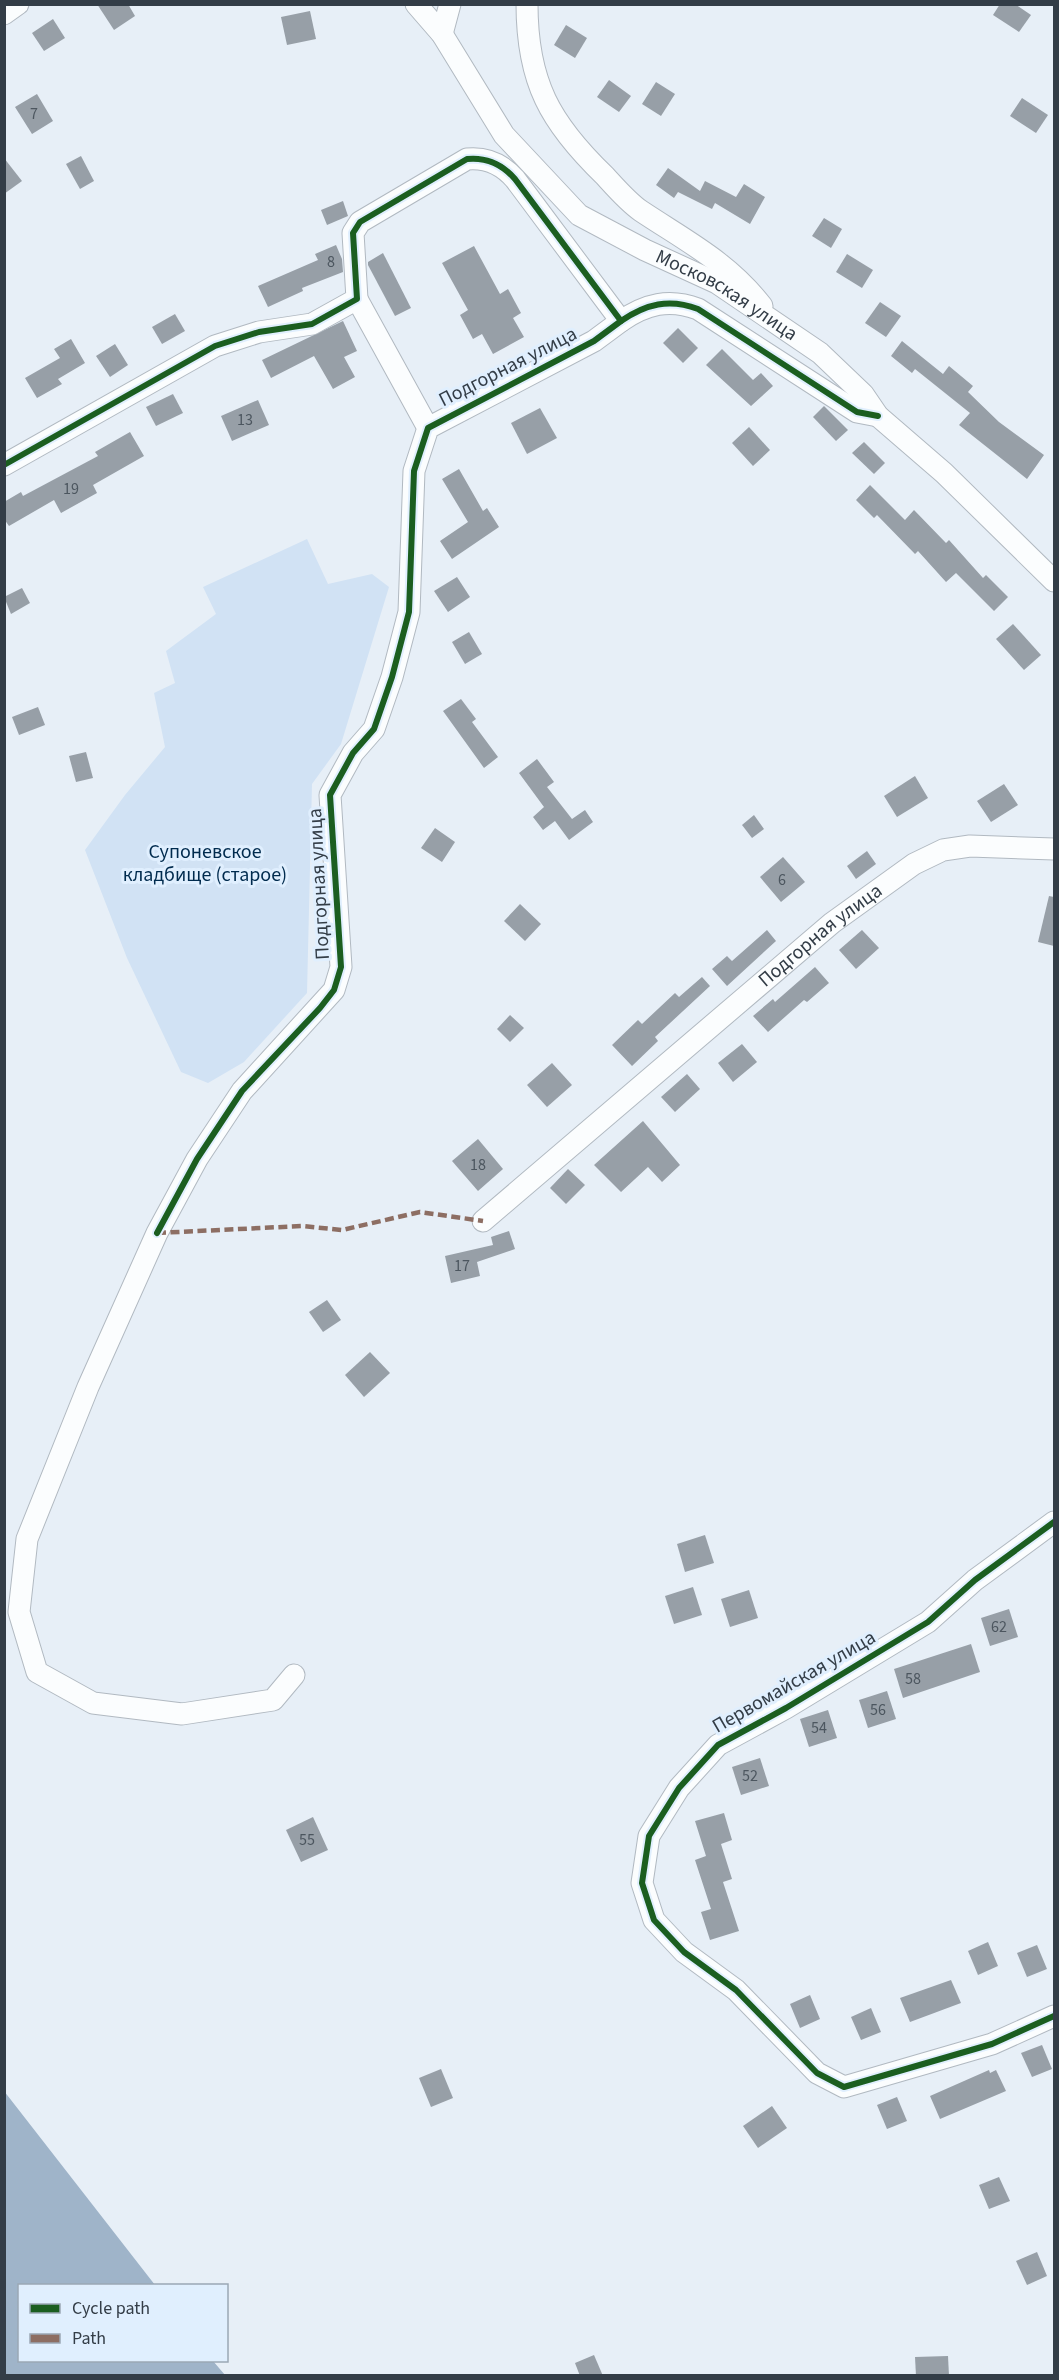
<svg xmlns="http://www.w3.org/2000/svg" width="1059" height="2380" font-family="'Source Sans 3',sans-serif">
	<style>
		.green { fill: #d1e2f4 }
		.water { fill: #9fb4c9 }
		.building { fill: #979fa7 }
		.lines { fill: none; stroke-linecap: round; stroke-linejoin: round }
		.minor-casing { stroke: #b1b9c1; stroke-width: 23 }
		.minor { stroke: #fbfdfe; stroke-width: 21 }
		.quiet { stroke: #8d6e63; stroke-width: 4.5; stroke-dasharray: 9 4.5; stroke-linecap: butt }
		.cycleway-casing { stroke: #e0effe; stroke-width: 10 }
		.cycleway { stroke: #1b5e20; stroke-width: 6 }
		.labels { text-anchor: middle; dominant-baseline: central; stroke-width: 6; stroke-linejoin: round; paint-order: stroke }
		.number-label { font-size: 16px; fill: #4c565f }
		.street-label { font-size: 20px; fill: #333d47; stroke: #e0effe }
		.park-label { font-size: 20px; fill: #002b4e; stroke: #e0effe }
	</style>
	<rect width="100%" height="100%" fill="#e7eff7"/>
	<polygon class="green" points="307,539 328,584 372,574 389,587 341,744 312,784 307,993 244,1062 208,1083 181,1072 127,958 85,850 125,795 165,747 154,693 175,683 166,651 216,614 203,587"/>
	<polygon class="water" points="4,2091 155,2285 20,2286 20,2360 213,2361 225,2375 5,2375"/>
	<g class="building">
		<polygon points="97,4 128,4 135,16 114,30"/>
		<polygon points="1000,4 1015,4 1031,15 1019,32 993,15"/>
		<polygon points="310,11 316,39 287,45 281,17"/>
		<polygon points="53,19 65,38 44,51 32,33"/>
		<polygon points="566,25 587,38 575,58 554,45"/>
		<polygon points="609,80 631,96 619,112 597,97"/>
		<polygon points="656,82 675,94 661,116 642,104"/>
		<polygon points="37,94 53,121 32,134 15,107"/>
		<polygon points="1022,98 1048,115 1036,133 1010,116"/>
		<polygon points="81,156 94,181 80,189 66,164"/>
		<polygon points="4,158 22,181 4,194"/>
		<polygon points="668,168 700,191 705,181 736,197 744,184 765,197 750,224 715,203 712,209 678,192 674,198 656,185"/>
		<polygon points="343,201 348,216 327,225 321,210"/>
		<polygon points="824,218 842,229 831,248 812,236"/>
		<polygon points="336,245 342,259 343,272 302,288 303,291 268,307 258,286 318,260 315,254"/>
		<polygon points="474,246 500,294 508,289 521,313 513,318 524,337 493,354 482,334 473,339 460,315 468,310 442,263"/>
		<polygon points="383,253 411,308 395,316 368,265 368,262"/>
		<polygon points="847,254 873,270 862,288 836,272"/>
		<polygon points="880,302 901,316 886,337 865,323"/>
		<polygon points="175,314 185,331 162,344 152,327"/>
		<polygon points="343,321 357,351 344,357 355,377 333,389 314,356 271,378 262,360"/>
		<polygon points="678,328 698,348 683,363 663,343"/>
		<polygon points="71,339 85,363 58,379 62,384 37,398 25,378 60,358 54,349"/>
		<polygon points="902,341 943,374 949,366 973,386 968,392 999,422 1044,455 1027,479 959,425 970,413 915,369 912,373 891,356"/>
		<polygon points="115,344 128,365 110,377 96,356"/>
		<polygon points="722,349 753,380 761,373 773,386 751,406 706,365"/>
		<polygon points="173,394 183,413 156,426 146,407"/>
		<polygon points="258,400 269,425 232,441 221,416"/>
		<polygon points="824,406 848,430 836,441 813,417"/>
		<polygon points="540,408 557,438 527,454 511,423"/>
		<polygon points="749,427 770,450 753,466 732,443"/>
		<polygon points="130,432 144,456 93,485 97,493 61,513 54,500 9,526 4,519 4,502 21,492 23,496 98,456 95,452"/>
		<polygon points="864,442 885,463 874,474 852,453"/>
		<polygon points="459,469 483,511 487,508 499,527 452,559 440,541 468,522 442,479"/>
		<polygon points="870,485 905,520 914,510 946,543 949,540 983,578 986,575 1008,597 994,611 956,573 946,582 918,551 915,554 877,515 874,518 856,500"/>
		<polygon points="457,577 470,597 448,612 434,591"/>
		<polygon points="22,588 30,603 11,614 4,597"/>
		<polygon points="1013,624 1041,655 1024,670 996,639"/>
		<polygon points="469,632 482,654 465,664 452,642"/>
		<polygon points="461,699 476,719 472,722 498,757 484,768 443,711"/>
		<polygon points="38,707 45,725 19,735 12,717"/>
		<polygon points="86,752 93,778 76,782 69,756"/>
		<polygon points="537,759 554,782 547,787 572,819 585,810 593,822 569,840 555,821 543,830 533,817 544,807 519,773"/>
		<polygon points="915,776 928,798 897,817 884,796"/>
		<polygon points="1004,784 1018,805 991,822 977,801"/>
		<polygon points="754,815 764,829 752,838 742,825"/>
		<polygon points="435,828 455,842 442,862 421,848"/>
		<polygon points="867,851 876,864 856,879 847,866"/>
		<polygon points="783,857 805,882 781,902 760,877"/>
		<polygon points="1049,896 1054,897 1054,946 1038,942"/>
		<polygon points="520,904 541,924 525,941 504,921"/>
		<polygon points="767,930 776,941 727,986 712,969 727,956 732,961"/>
		<polygon points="862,930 879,948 856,969 839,950"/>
		<polygon points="815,967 829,983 807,1002 804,1000 768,1032 753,1016 773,999 775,1002"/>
		<polygon points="702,977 710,986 655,1037 658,1041 632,1066 612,1045 638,1020 642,1024 675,993 679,997"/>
		<polygon points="510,1015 524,1028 510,1042 497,1029"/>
		<polygon points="742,1044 757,1062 733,1082 718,1063"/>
		<polygon points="552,1063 572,1085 547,1107 527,1085"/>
		<polygon points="687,1074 700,1089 675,1112 661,1097"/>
		<polygon points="643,1121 680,1165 662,1182 648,1167 621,1192 594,1165"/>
		<polygon points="478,1139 503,1169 478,1191 452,1161"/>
		<polygon points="568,1169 585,1185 566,1204 550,1188"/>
		<polygon points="509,1231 515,1249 477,1262 480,1276 451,1283 445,1256 493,1245 491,1237"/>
		<polygon points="327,1300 341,1320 323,1332 309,1312"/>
		<polygon points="370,1352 390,1373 364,1397 345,1375"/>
		<polygon points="705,1535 714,1563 685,1572 677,1544"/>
		<polygon points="693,1587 702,1615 674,1624 665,1596"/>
		<polygon points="749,1590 758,1618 730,1627 721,1599"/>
		<polygon points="1009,1609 1018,1637 990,1646 981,1618"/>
		<polygon points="971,1644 980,1672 903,1698 894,1669"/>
		<polygon points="887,1691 896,1719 868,1728 859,1700"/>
		<polygon points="828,1710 837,1738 809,1747 800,1719"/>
		<polygon points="760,1758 769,1786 741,1795 732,1767"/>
		<polygon points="724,1813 732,1840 721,1844 732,1879 723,1882 739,1931 710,1940 701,1912 711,1909 695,1860 706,1856 695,1821"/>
		<polygon points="313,1817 328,1850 301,1862 286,1830"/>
		<polygon points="988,1942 998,1966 978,1975 968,1951"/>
		<polygon points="1037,1945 1047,1969 1027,1977 1017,1953"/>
		<polygon points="951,1980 961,2003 910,2022 900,1998"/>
		<polygon points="810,1995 820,2019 800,2028 790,2004"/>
		<polygon points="871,2008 881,2032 861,2040 851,2017"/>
		<polygon points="1042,2045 1052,2069 1032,2077 1021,2053"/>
		<polygon points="441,2069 453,2098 431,2107 419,2078"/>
		<polygon points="989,2070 990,2073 996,2070 1006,2091 940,2119 930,2096"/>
		<polygon points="897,2097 907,2121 887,2129 877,2105"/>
		<polygon points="772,2106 787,2128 758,2148 743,2126"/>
		<polygon points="999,2177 1010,2201 989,2209 979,2185"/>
		<polygon points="1037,2252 1047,2276 1027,2285 1016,2261"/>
		<polygon points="594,2355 603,2376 580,2376 575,2363"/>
		<polygon points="948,2356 949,2376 916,2376 915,2357"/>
	</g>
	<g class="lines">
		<defs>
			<g id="minor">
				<path id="s1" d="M416,4L442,34L504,135L579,215L645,250L717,283L820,353L863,394L878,416L944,473L1054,581"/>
				<path d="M527,4C527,82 550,123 605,176C616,188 628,202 641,211C686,241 728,262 762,306"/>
				<polyline points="4,14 18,4"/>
				<polyline points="442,34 450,4"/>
				<polyline points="357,299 428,428"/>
				<path d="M4,465L215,346L259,332L312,324L357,299L353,233L360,222L467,159C487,157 502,164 515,179L621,321C646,304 669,298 698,309L857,412L878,416"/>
				<path id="s2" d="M483,1221L832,923L914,864L943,850L970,846L1054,849"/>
				<polyline points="1054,1522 975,1580 928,1622 786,1708 718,1745 679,1788 649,1836 642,1883 654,1920 684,1952 736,1990 817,2073 844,2087 992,2044 1054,2016"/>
				<polyline points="294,1675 273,1700 182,1714 93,1703 37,1672 19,1612 27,1539 88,1387 157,1233 197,1159 242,1091 334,990 341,967 330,795 353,753 374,729 392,677 409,612 414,471 428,428 594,341 621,321"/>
			</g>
		</defs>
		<use href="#minor" class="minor-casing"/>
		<use href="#minor" class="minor"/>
		<polyline class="quiet" points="157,1233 302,1226 342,1230 420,1212 483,1221"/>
		<defs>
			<g id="cycleway">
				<path d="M4,465L215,346L259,332L312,324L357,299L353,233L360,222L467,159C487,157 502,164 515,179L621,321C646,304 669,298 698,309L857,412L878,416"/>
				<polyline points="157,1233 197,1159 242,1091 320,1008 334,990 341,967 330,795 353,753 374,729 392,677 409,612 414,471 428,428 594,341 621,321"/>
				<polyline points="1054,1522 975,1580 928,1622 786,1708 718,1745 679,1788 649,1836 642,1883 654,1920 684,1952 736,1990 817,2073 844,2087 992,2044 1054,2016"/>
			</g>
		</defs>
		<use href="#cycleway" class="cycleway-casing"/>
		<use href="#cycleway" class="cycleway"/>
	</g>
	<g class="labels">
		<g class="number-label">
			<text x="34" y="114">7</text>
			<text x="331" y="262">8</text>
			<text x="245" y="420">13</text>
			<text x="71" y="489">19</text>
			<text x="782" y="880">6</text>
			<text x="478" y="1165">18</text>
			<text x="462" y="1266">17</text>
			<text x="999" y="1627">62</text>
			<text x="913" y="1679">58</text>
			<text x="878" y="1710">56</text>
			<text x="819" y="1728">54</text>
			<text x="750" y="1776">52</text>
			<text x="307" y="1840">55</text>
		</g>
		<g class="street-label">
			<text stroke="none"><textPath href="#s1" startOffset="436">Московская улица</textPath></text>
			<text transform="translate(508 367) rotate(-27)">Подгорная улица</text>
			<text transform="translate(319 884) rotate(-93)">Подгорная улица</text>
			<text stroke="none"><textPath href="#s2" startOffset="442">Подгорная улица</textPath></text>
			<text transform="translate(794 1682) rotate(-30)">Первомайская улица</text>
		</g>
		<g class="park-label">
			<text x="205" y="852">Супоневское<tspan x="205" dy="23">кладбище (старое)</tspan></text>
		</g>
	</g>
	<rect width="1059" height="2380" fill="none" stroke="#333d47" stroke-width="12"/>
	<rect x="18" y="2284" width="210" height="78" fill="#e0effe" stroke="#9ba8b5" stroke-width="1.5"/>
	<rect x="30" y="2304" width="30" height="9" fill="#1b5e20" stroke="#9ba8b5" stroke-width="1.5"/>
	<text x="72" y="2314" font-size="18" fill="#333d47">Cycle path</text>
	<rect x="30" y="2334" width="30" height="9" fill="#8d6e63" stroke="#9ba8b5" stroke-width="1.5"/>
	<text x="72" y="2344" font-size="18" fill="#333d47">Path</text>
</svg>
